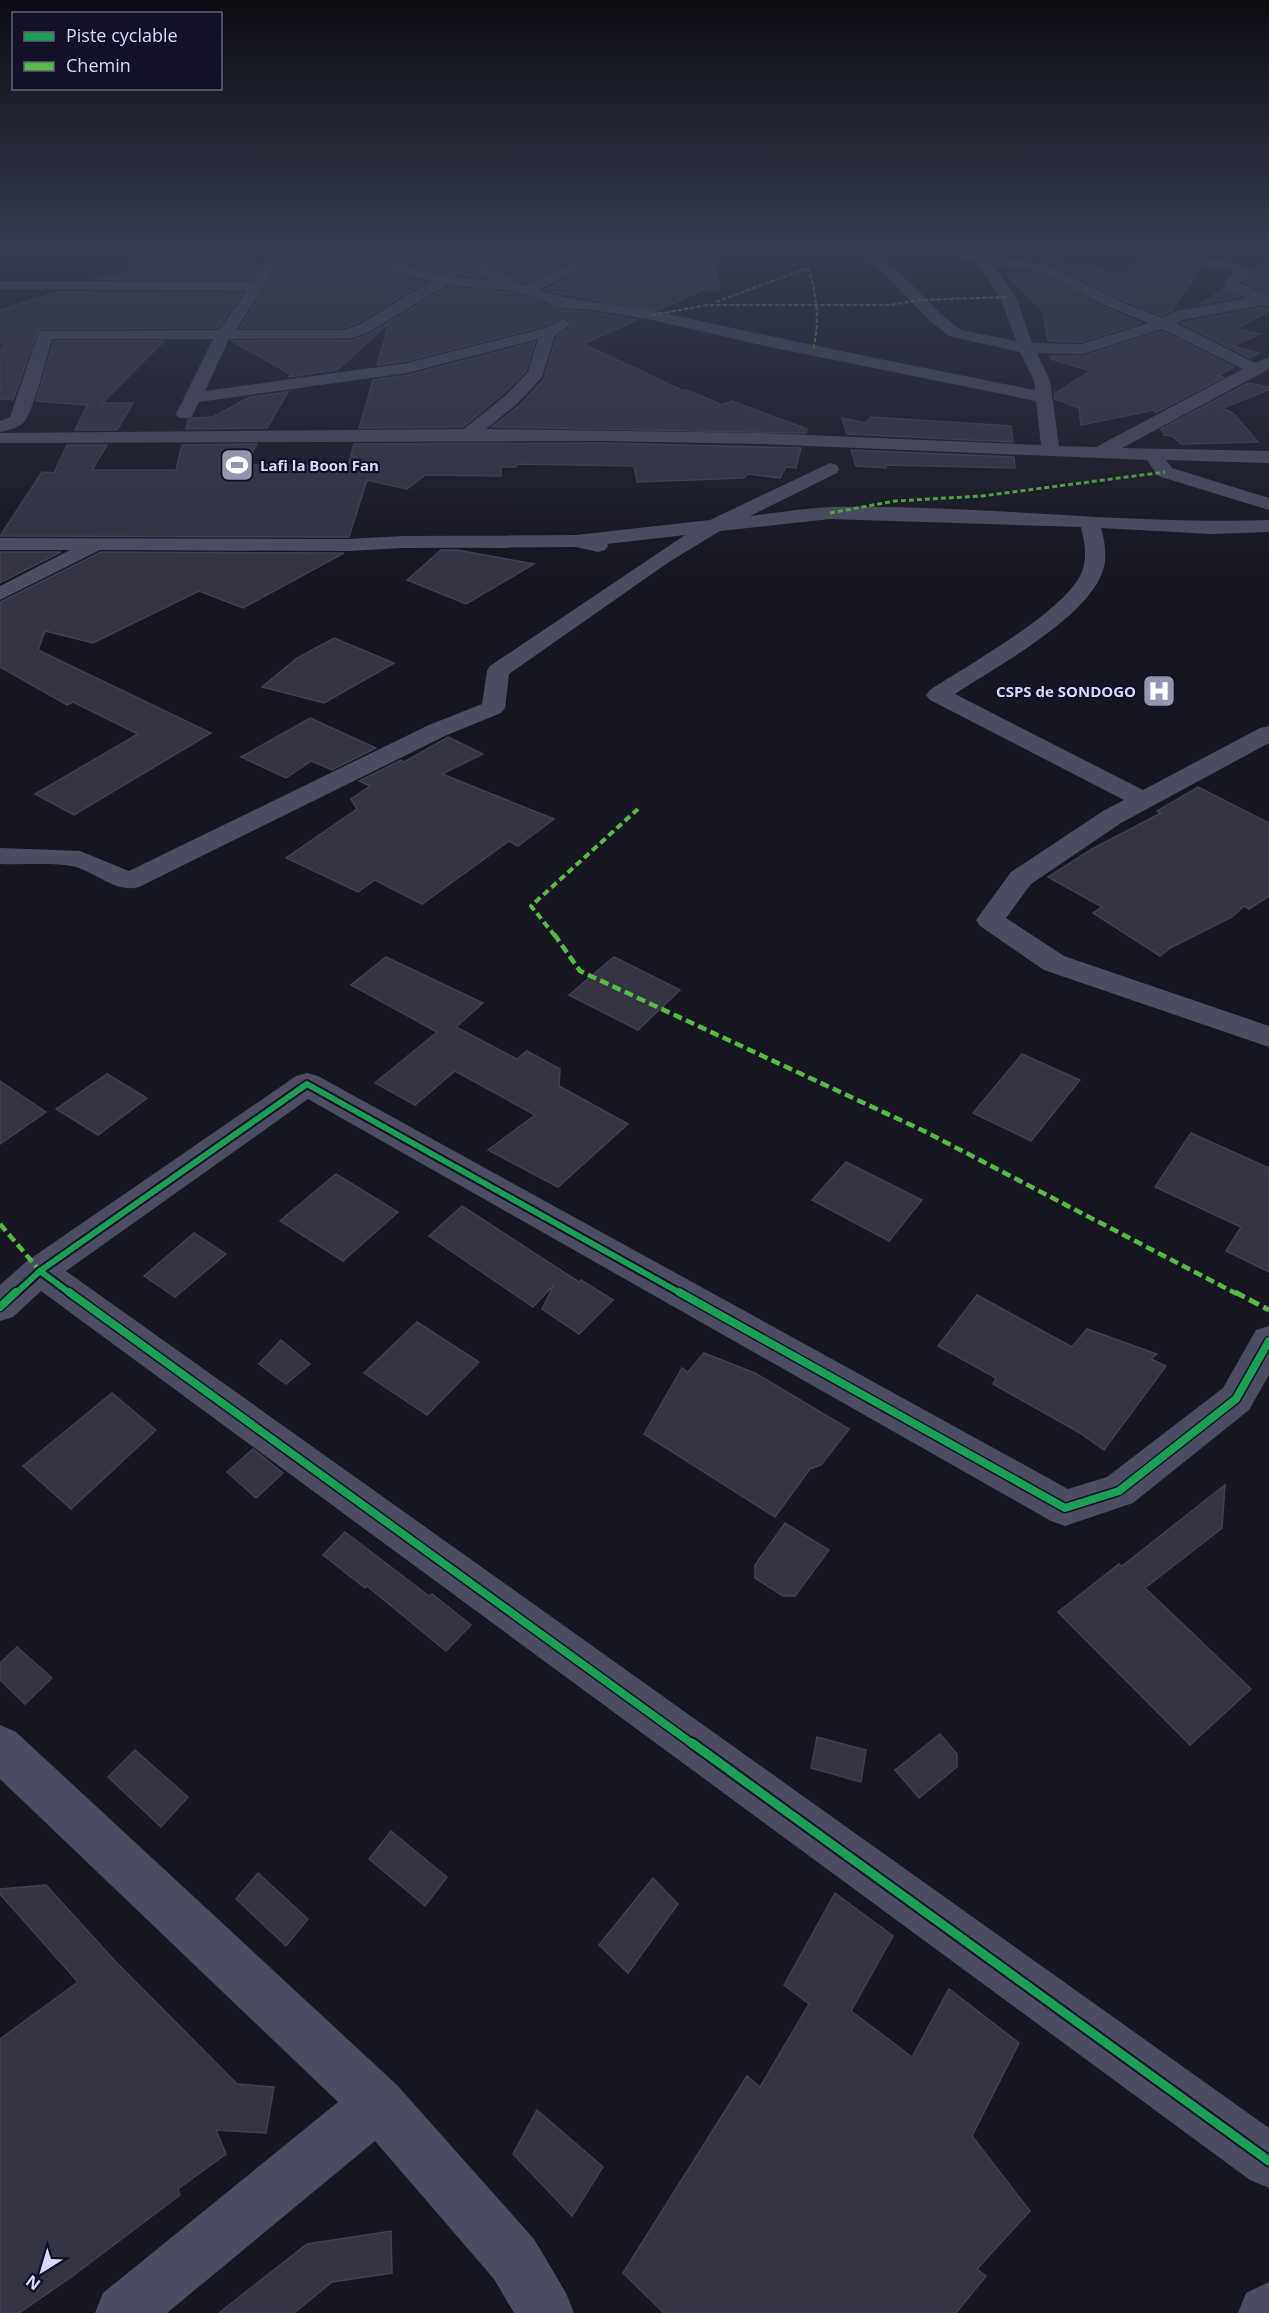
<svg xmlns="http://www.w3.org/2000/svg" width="1269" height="2313" font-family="'Open Sans',sans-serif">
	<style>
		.building { fill: #343442; stroke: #424153; stroke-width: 1.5 }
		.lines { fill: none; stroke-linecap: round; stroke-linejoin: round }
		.minor { fill: #4c4d60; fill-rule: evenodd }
		.quiet-far4 { stroke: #58b947; stroke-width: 2; stroke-dasharray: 4.5 2; stroke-linecap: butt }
		.quiet-far3 { stroke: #58b947; stroke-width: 3; stroke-dasharray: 5 3; stroke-linecap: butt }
		.quiet-far2 { stroke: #58b947; stroke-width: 4; stroke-dasharray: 7 4; stroke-linecap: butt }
		.quiet-far1 { stroke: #58b947; stroke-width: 4.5; stroke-dasharray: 9 4.5; stroke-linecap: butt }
		.quiet { stroke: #58b947; stroke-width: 5; stroke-dasharray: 11 5; stroke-linecap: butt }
		.cycleway-far2-casing { stroke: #121125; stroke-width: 10 }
		.cycleway-far1-casing { stroke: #121125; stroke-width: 11 }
		.cycleway-casing { stroke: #121125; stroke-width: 13 }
		.cycleway-far2 { stroke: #1a9f57; stroke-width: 6 }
		.cycleway-far1 { stroke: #1a9f57; stroke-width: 8 }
		.cycleway { stroke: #1a9f57; stroke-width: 9 }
		.labels { text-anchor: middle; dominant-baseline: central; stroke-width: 4.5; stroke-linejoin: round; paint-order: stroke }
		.far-poi-label { font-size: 15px; font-weight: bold; fill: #d8d9fc; stroke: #121125; text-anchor: start }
	</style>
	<rect width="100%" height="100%" fill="#161620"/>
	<g class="building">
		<polygon points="353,247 405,247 396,252 387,262 390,273 425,282 356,324 344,328 240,328 280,263 283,263 290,248"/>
		<polygon points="434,247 478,247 462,263 483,277 459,275 457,270 450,268 441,273 407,264"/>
		<polygon points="500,247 608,247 574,260 526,283 515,280 485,262"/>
		<polygon points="637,251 696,258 715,256 719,290 702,290 659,310 582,298 545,290 586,270"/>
		<polygon points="130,257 188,259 185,263 261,263 251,280 92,279 106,275 131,274"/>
		<polygon points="1046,257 1072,268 1092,265 1115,276 1146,259 1200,268 1172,311 1162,316 1120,299 1051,264 1038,261"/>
		<polygon points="1269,260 1269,294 1244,282 1253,271"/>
		<polygon points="1018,271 1040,275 1108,309 1141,323 1082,342 1048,341 1043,312 1008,277"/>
		<polygon points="448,287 515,293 562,310 594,312 637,320 583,344 684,391 687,390 722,405 732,401 807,429 806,433 492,427 520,405 544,379 557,336 574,325 565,317 541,327 407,361 377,365 389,323 337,370 288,377 292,375 232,341 353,340 370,334"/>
		<polygon points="1226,288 1240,297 1201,304"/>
		<polygon points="55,292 242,293 218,328 38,329 13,400 0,399 0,351 6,344 0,342 0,310"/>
		<polygon points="1263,307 1269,309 1269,311 1236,329 1260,334 1233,346 1259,353 1250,358 1181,323"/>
		<polygon points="1162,331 1234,367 1218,376 1224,377 1155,413 1154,410 1081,425 1079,408 1055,399 1054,394 1091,371 1051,359 1050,356 1084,356"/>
		<polygon points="54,341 164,341 102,403 133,403 117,430 75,430 87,405 36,401"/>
		<polygon points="535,342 526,371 504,393 463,427 359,428 373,380 408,375"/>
		<polygon points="1248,383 1269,387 1269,390 1222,408 1233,413 1258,442 1181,444 1172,436 1164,435 1161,429"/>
		<polygon points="288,392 267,428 186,429 188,420 194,418 213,417 250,397"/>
		<polygon points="871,417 1011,426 1013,442 847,434 842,418 866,423"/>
		<polygon points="603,443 801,448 796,468 786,467 780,478 748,474 744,478 637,482 634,466 517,464 516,467 501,467 501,476 425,475 407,489 367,480 349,537 0,536 42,472 54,473 67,445 107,445 92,470 176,470 182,445 257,444 245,465 348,466 354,444"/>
		<polygon points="851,450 1014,457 1015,468 885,465 886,468 856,466"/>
		<polygon points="441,550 457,550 534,564 466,604 407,580"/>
		<polygon points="0,552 61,552 0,583"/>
		<polygon points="101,552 344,553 243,608 199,591 93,643 45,631 38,650 211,733 74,815 35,794 138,734 73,702 67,705 0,667 0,602"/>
		<polygon points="334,638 394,663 324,703 262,687 297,658"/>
		<polygon points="310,718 376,748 332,770 311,761 286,778 241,757"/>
		<polygon points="448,737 483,754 442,774 554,819 518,846 509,841 422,904 375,880 358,892 286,858 357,809 351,799 370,786 359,781 401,760 404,762"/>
		<polygon points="1198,787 1269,823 1269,896 1249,909 1244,906 1232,917 1170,948 1160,956 1093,913 1102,907 1048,877 1092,849 1161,813 1157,811"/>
		<polygon points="386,957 483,1003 456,1027 517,1059 527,1051 560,1069 559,1086 628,1124 558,1187 488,1150 535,1115 455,1071 415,1105 375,1083 437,1032 351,985"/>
		<polygon points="614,957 680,990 638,1030 569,995"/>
		<polygon points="1022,1054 1080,1080 1031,1141 973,1113"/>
		<polygon points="107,1074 147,1098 98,1135 56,1109"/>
		<polygon points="0,1081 46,1112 0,1144"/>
		<polygon points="1191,1133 1269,1168 1269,1272 1226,1251 1241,1227 1155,1187"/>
		<polygon points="846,1162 922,1200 889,1241 812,1200"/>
		<polygon points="336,1174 398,1212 343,1261 280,1221"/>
		<polygon points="462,1206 579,1282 581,1280 613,1300 579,1334 542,1309 554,1285 533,1307 429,1236"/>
		<polygon points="194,1233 226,1254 175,1297 144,1276"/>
		<polygon points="977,1295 1072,1347 1087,1329 1157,1354 1151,1359 1166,1366 1104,1450 1080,1433 993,1384 996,1378 938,1346"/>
		<polygon points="417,1322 479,1362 427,1415 364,1373"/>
		<polygon points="281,1340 310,1364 286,1384 259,1364"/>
		<polygon points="704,1353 755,1373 849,1429 821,1465 810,1469 775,1517 644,1434 682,1368 688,1372"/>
		<polygon points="112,1393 156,1430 71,1509 23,1466"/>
		<polygon points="253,1449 283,1473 256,1498 227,1472"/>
		<polygon points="1225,1485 1222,1528 1145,1588 1251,1689 1190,1745 1058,1612 1119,1564 1122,1566"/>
		<polygon points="785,1523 829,1550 795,1596 783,1596 755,1578 755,1565"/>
		<polygon points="345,1532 429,1596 432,1594 471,1625 446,1651 367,1586 365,1588 323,1555"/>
		<polygon points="17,1647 52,1678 25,1704 0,1680 0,1663"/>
		<polygon points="940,1734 957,1754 957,1767 919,1798 895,1770"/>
		<polygon points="817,1737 866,1750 861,1782 811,1768"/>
		<polygon points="135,1750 188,1797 161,1827 108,1777"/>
		<polygon points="391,1831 447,1877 425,1906 369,1859"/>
		<polygon points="258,1873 308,1919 286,1946 236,1899"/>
		<polygon points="653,1878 678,1904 628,1973 599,1945"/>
		<polygon points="46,1885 116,1962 237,2084 274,2087 266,2133 216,2130 226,2154 178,2189 180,2195 70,2278 19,2313 0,2313 0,2039 78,1982 0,1894 0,1889"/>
		<polygon points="835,1893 893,1936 851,2011 912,2057 949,1989 1019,2043 972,2136 1030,2211 977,2269 986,2276 956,2313 664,2313 623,2273 747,2076 760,2087 809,2004 784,1985"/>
		<polygon points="537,2110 603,2167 572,2216 513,2154"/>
		<polygon points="391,2231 392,2273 332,2282 294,2313 219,2313 307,2244"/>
	</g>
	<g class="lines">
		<g class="minor">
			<path d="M237,247H288L236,330H344L357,326L431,281L392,272L389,263C398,247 415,247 432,247L405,261L404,266L441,275L450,270L455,271L457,274L456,277L492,280L464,263L482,247H498L481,262L512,279L514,282L526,285L575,262L616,247H757L750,251L696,256L643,251L637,249L585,268L539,290C576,303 617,303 655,311C781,339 908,365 1035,390L1034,381L1020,352L949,336L929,320L858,247H874L941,314L961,330L1016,341L1000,297L976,261L926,251L919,247L963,250L965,247H976L986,254L1050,266L1119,301L1162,318L1177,311L1248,298L1230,290L1224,283L1235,272L1119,251L1112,247H1146L1247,266L1251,272L1240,283L1269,296V307L1263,305L1182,320L1176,323L1255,363L1269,357V369L1122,448L1269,451V463L1166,460L1172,468L1269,498V510L1158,476L1147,460L761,444L603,441L0,443V433L464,429L506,395L528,372L538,339L407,373L199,402L191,418H179L176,414L213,339H52C47,354 33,416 22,424C17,428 7,431 0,432V421L10,417L39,331L219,330L246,291L0,289V281L252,282L269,256L239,250ZM992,264L1041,273L1109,307L1148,323L1082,344L1032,343L1016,297ZM447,285L515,291L562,308L594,310L652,320L765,346L1036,401L1041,445L761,433L486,429L518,403L542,377L555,335L572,324L564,319L542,329L407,363L205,391L229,339L352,338L369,332ZM1162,329L1243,369L1096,447L1059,446L1050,381L1037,353L1083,354Z"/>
			<path d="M830,463L837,465L839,469L837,473L750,516C777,513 805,508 832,507C978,504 1123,525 1269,520V532L1211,534L1101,528C1105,542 1108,558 1102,573C1085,619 996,667 955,694L1143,790L1260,728L1269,726V743L1121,823L1031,884L1006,918L1064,956L1269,1026V1047L1044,970L980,926L976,920L1011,872L1103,811L1124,800L930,700L926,695L930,690C968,665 1060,614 1080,576C1088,561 1085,543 1081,527L830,519L720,531L669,562L509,674L505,708L501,713L447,735L139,887C116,893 98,874 76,867C58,862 20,865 0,864V848L80,851L129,871L429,725L482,704L487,671L490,666L685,535L607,544L608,546L605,550L598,552L576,547L403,548L348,551L100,550L0,600V586L70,550H0V538L348,539L403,536L576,535L710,520Z"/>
			<polygon points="307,1073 318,1076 1068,1489 1107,1477 1223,1388 1256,1330 1269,1326 1269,1375 1249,1410 1133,1503 1065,1526 1051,1521 308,1099 66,1271 1269,2128 1269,2188 1250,2180 41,1291 13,1317 0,1321 0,1285 27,1261 296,1076"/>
			<polygon points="0,1725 16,1732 397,2085 534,2239 566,2293 574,2313 514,2313 494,2279 375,2141 167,2313 95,2313 103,2293 338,2102 0,1779"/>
			<polygon points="1269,2282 1269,2313 1238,2313 1246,2293"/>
		</g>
		<g class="quiet-far4">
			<path d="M716,302L808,268C817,295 820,322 813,350"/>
			<polyline points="652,315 708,305 891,305 919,300 1008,297"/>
		</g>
		<polyline class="quiet-far3" points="830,513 895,501 982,496 1165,472"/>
		<polyline class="quiet-far2" points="555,936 531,906 638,809"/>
		<g class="quiet-far1">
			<polyline points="554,934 580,971 924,1131 1237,1294"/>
			<polyline points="0,1224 40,1271"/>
		</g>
		<polyline class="quiet" points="1235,1292 1269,1310"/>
		<defs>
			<g id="cycleway-far2">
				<polyline points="40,1271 71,1294"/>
				<polyline points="15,1294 40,1271 307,1084 682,1294"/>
			</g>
			<g id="cycleway-far1">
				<polyline points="69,1292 694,1745"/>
				<polyline points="679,1292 1065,1508 1119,1491 1236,1399 1269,1341"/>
				<polyline points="0,1307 16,1292"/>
			</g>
			<polyline id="cycleway" points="692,1743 1269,2161"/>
		</defs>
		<use href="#cycleway-far2" class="cycleway-far2-casing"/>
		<use href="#cycleway-far1" class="cycleway-far1-casing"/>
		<use href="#cycleway" class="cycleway-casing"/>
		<use href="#cycleway-far2" class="cycleway-far2"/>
		<use href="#cycleway-far1" class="cycleway-far1"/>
		<use href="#cycleway" class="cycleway"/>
	</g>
	<linearGradient id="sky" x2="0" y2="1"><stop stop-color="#0c0c12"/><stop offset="0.43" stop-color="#363c4e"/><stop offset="1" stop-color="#363c4e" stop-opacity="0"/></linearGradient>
	<rect width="1269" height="571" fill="url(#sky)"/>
	<defs>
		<symbol id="stadium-square" viewBox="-11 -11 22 22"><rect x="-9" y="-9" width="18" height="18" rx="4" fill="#9495af" stroke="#121125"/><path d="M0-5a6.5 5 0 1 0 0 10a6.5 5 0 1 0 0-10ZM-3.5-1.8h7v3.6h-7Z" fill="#fff"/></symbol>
		<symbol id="hospital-square" viewBox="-11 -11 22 22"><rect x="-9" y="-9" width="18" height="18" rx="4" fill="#9495af" stroke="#121125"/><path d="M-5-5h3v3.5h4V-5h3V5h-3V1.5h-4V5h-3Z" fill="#fff"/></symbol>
	</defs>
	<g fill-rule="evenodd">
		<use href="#stadium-square" x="218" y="446" width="38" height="38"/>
		<use href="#hospital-square" x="1140" y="672" width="38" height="38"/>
	</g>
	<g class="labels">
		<g class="far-poi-label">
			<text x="260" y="465">Lafi la Boon Fan</text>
			<text x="1136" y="691" text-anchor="end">CSPS de SONDOGO</text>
		</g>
	</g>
	<rect x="12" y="12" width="210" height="78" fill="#121125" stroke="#61617b" stroke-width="1.5"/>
	<rect x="24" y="32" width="30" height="9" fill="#1a9f57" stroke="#61617b" stroke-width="1.5"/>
	<text x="66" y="42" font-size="18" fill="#d8d9fc">Piste cyclable</text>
	<rect x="24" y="62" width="30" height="9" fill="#58b947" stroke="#61617b" stroke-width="1.5"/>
	<text x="66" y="72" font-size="18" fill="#d8d9fc">Chemin</text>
	<g transform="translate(42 2271) rotate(217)" stroke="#121125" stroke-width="4.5" paint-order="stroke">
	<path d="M0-4.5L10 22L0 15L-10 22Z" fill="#d8d9fc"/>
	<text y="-9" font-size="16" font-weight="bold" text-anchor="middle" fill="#d8d9fc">N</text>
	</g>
</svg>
